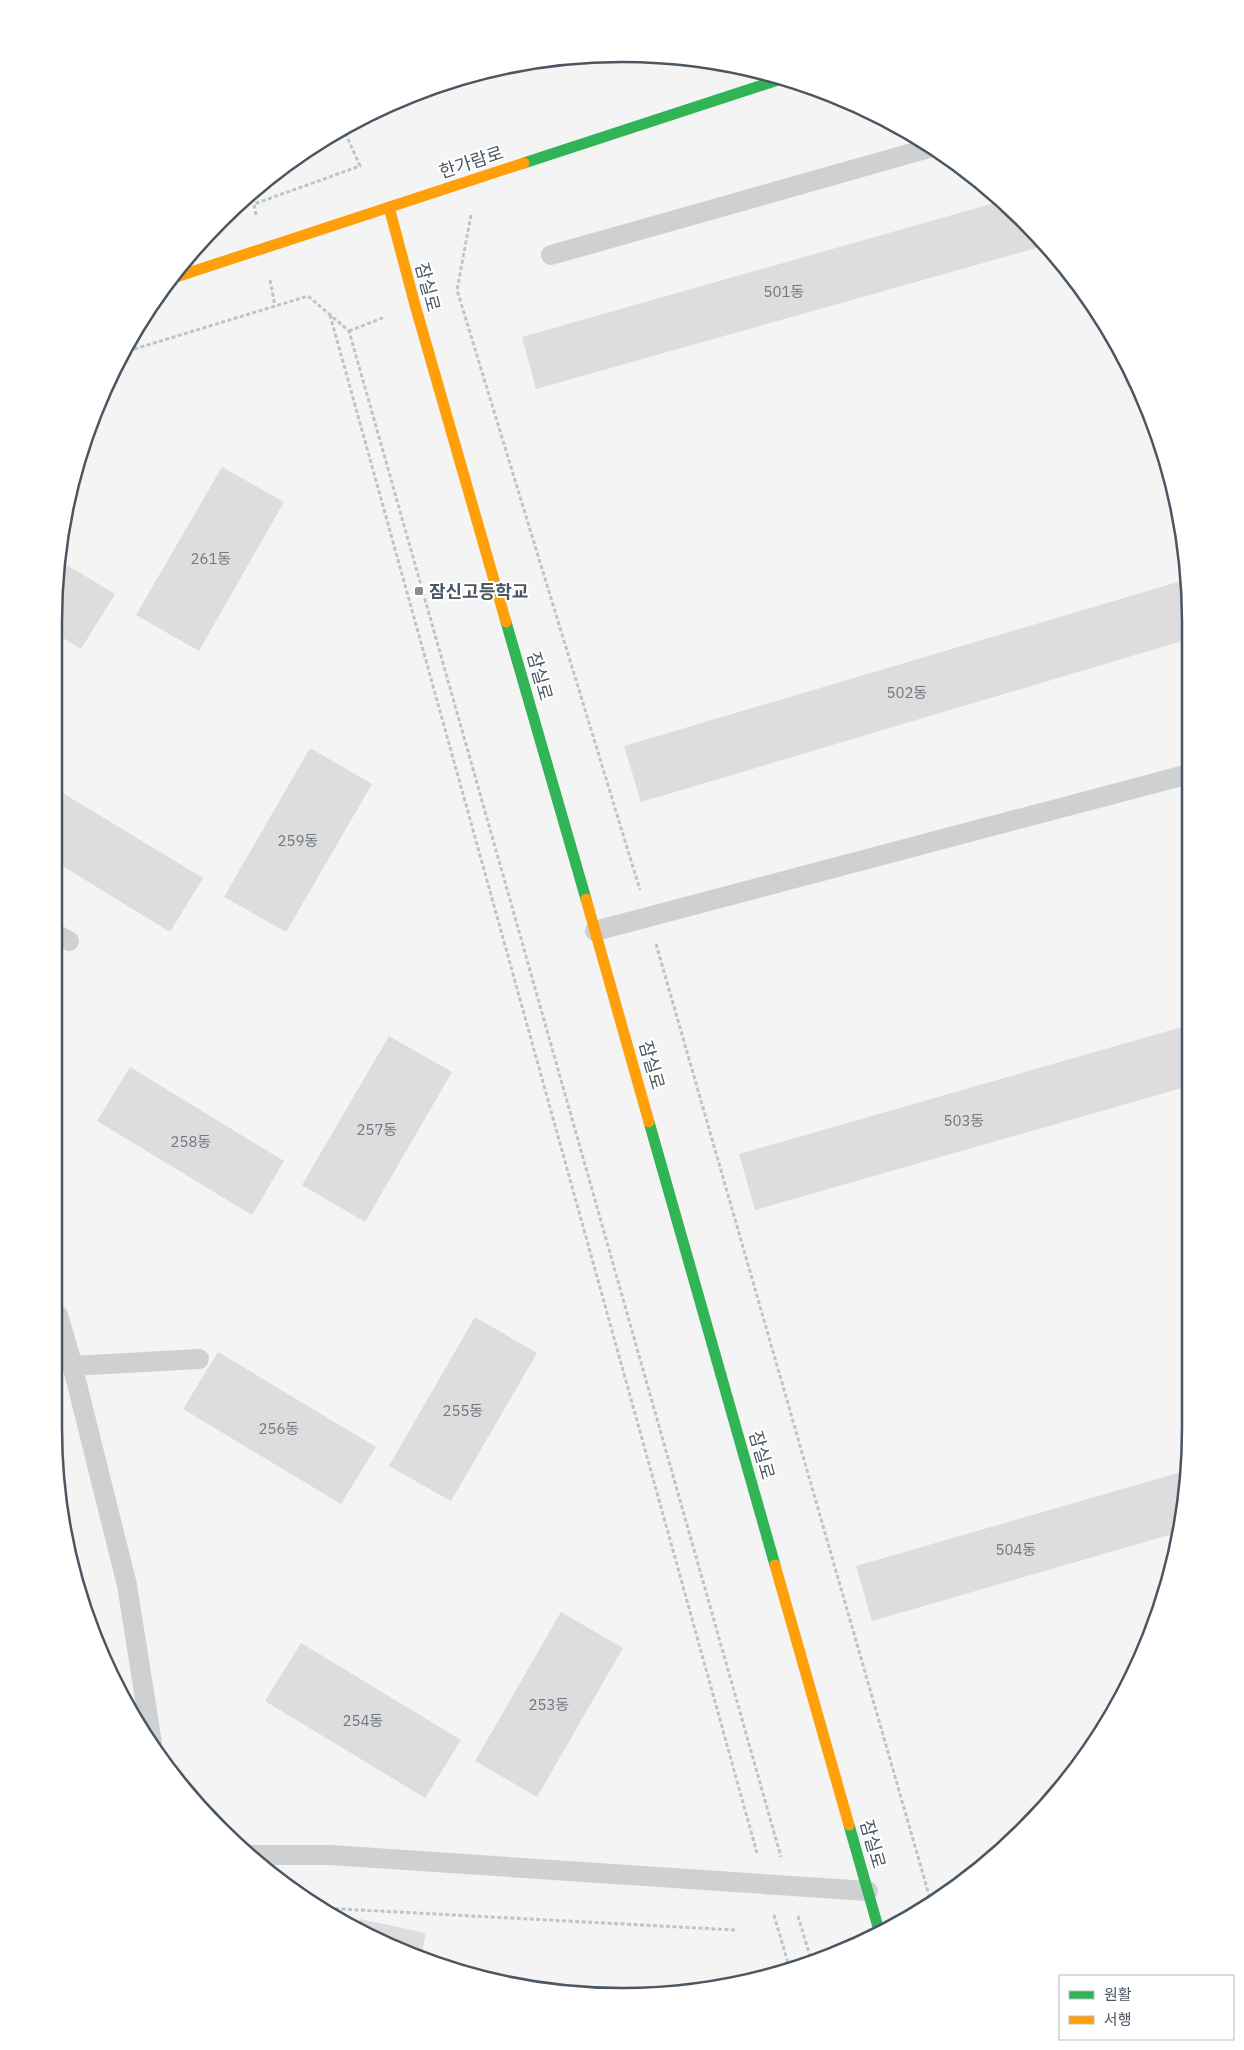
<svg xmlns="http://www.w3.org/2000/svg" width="1244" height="2050" font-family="'IBM Plex Sans','Noto Sans KR',sans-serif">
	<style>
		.building { fill: #ddddde }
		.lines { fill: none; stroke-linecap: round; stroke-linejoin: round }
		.path { stroke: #bcc7c4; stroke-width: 3; stroke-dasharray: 4 2.5; stroke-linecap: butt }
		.lane { stroke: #ced0d2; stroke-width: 20 }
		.fast { stroke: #30b455; stroke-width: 11 }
		.slow { stroke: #ff9f0a; stroke-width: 11 }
		.poi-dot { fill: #868d94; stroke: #fff; stroke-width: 2 }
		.labels { text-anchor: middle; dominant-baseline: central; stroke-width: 4; stroke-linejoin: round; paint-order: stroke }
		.number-label { font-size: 15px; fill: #707881 }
		.street-label { font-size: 18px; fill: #4a5661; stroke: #fff }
		.poi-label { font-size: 18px; font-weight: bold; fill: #4a5661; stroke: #fff; text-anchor: start }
		.rim { fill: none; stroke: #4a5661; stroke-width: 2.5 }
	</style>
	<rect width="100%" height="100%" fill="#f4f4f4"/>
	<g class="building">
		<polygon points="998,202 1047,245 536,389 522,337"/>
		<polygon points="222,467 284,502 199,651 136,615"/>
		<polygon points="60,561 115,594 81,649 55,633 55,585"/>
		<polygon points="1188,579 1189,639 641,802 624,746"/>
		<polygon points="310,748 372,784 286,932 224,897"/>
		<polygon points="56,789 203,878 170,932 56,862"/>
		<polygon points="1189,1025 1189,1086 755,1210 739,1154"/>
		<polygon points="389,1036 452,1072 365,1222 302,1185"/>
		<polygon points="130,1067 284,1161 252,1215 97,1121"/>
		<polygon points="475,1317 537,1353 451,1501 389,1466"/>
		<polygon points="218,1352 376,1447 341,1504 183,1409"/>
		<polygon points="1188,1470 1176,1533 872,1621 856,1566"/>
		<polygon points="561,1612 623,1648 537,1797 475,1761"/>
		<polygon points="301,1643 461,1740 425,1798 265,1701"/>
		<polygon points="360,1919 426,1933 421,1958 370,1938 358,1930"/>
	</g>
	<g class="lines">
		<g class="path">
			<polyline points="811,94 819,91"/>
			<polyline points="256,215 254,204 360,166 344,130"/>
			<polyline points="471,215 457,290 640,890"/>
			<polyline points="270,280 275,306"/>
			<polyline points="330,315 757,1853"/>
			<polyline points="349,331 385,317"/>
			<polyline points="128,351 308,296 349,331 781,1857"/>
			<polyline points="656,944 931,1902"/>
			<polyline points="322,1908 736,1930"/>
			<polyline points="774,1915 790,1970"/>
			<polyline points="798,1916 812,1963"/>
		</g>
		<g class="lane">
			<polyline points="551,255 933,147"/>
			<polyline points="595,931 1189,774"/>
			<polyline points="56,934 69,941"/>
			<polyline points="58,1315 70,1356 127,1585 152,1743"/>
			<polyline points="72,1366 199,1359"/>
			<polyline points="252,1855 330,1855 868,1891"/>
		</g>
		<g class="fast">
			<polyline points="524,163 781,79"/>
			<polyline points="506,622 586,899"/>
			<polyline points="649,1122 775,1565"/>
			<polyline points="849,1825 880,1934"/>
		</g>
		<g class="slow">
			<polyline points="389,207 415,305 506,622"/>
			<polyline points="173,278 524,163"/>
			<polyline points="586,899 649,1122"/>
			<polyline points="775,1565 849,1825"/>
		</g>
	</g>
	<rect class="poi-dot" x="414" y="586" width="10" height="10" rx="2.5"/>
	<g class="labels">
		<g class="number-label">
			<text x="784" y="291">501동</text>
			<text x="211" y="558">261동</text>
			<text x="907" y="692">502동</text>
			<text x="298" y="840">259동</text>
			<text x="964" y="1120">503동</text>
			<text x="377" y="1129">257동</text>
			<text x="191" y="1141">258동</text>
			<text x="463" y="1410">255동</text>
			<text x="279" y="1428">256동</text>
			<text x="1016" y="1549">504동</text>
			<text x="549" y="1704">253동</text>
			<text x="363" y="1720">254동</text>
		</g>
		<g class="street-label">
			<text transform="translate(471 162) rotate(-18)">한가람로</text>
			<text transform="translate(428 287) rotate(75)">잠실로</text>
			<text transform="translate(540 676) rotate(74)">잠실로</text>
			<text transform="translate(652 1065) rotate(74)">잠실로</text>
			<text transform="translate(762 1455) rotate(74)">잠실로</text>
			<text transform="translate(873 1844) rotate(74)">잠실로</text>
		</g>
		<g class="poi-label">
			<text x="429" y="591">잠신고등학교</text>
		</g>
	</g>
	<path d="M0 0H1244V2050H0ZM622 62H622A560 560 0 0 1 1182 622V1428A560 560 0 0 1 622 1988H622A560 560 0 0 1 62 1428V622A560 560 0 0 1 622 62Z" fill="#fff" fill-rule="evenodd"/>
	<path class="rim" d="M622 62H622A560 560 0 0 1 1182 622V1428A560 560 0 0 1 622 1988H622A560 560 0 0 1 62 1428V622A560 560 0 0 1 622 62Z"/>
	<rect x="1059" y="1975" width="175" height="65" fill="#ffffff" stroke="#b7bbc0"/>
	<rect x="1069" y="1991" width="25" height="8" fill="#30b455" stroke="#b7bbc0"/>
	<text x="1104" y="2000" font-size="15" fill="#4a5661">원활</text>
	<rect x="1069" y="2016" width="25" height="8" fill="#ff9f0a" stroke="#b7bbc0"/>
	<text x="1104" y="2025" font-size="15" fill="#4a5661">서행</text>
</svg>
